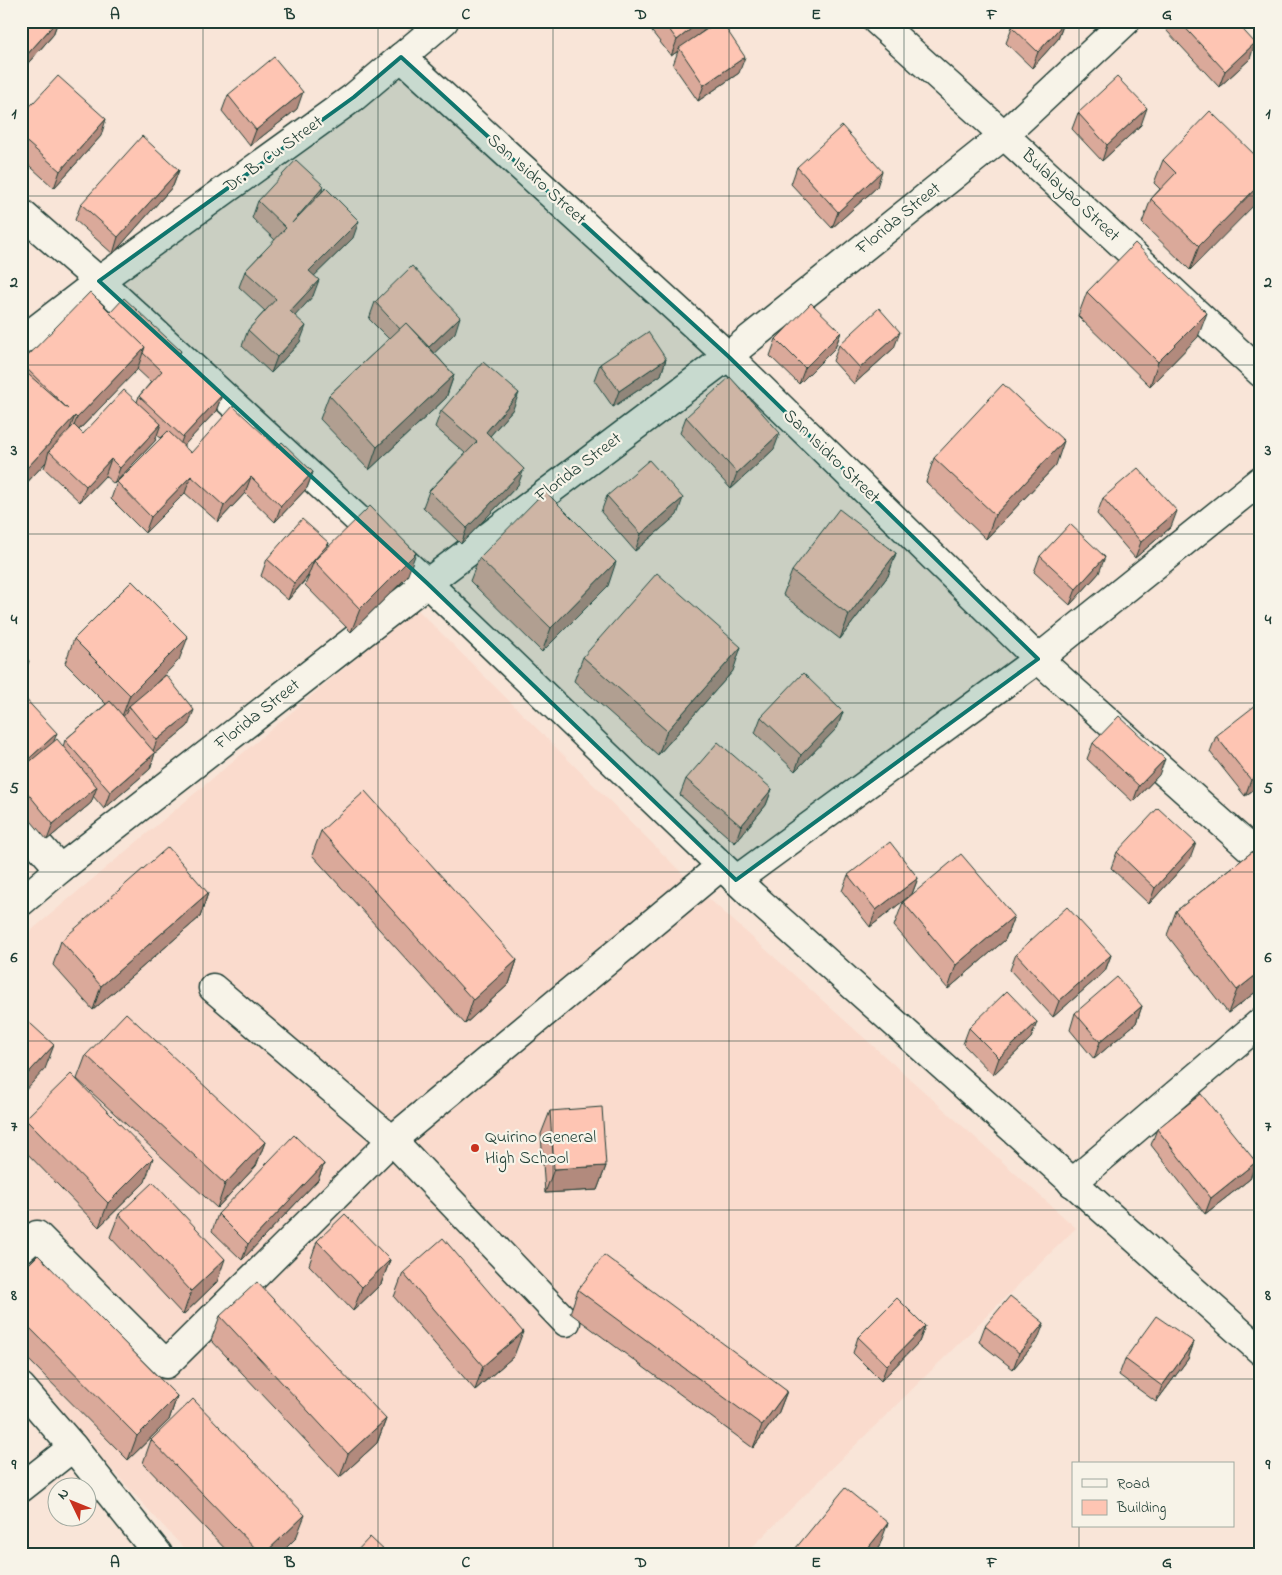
<svg xmlns="http://www.w3.org/2000/svg" width="1282" height="1575" font-family="'Indie Flower',sans-serif">
	<style>
		.built { fill: #fadbcd }
		.lines { fill: none; stroke-linecap: round; stroke-linejoin: round }
		.minor-casing { stroke: #1f3d34; stroke-width: 31 }
		.major-casing { stroke: #1f3d34; stroke-width: 31 }
		.minor { stroke: #f7f3e8; stroke-width: 28 }
		.major { stroke: #f7f3e8; stroke-width: 28 }
		.wall { fill: #daa99a; stroke: #1f3d34; fill-rule: evenodd }
		.shaded-wall { fill: #b28a7d; stroke: #1f3d34 }
		.building { fill: #fec5b3; stroke: #1f3d34 }
		.marked { fill: #0f766e; fill-opacity: 0.2; stroke: #0f766e; stroke-width: 4; stroke-linejoin: round }
		.grid { fill: none; stroke: #1f3d34; stroke-width: 1; stroke-opacity: 0.55 }
		.poi-dot { fill: #c8321e; stroke: #f7f3e8; stroke-width: 2 }
		.labels { text-anchor: middle; dominant-baseline: central; stroke-width: 4.5; stroke-linejoin: round; paint-order: stroke }
		.street-label { font-size: 18px; fill: #1f3d34; stroke: #f7f3e8 }
		.poi-label { font-size: 18px; fill: #1f3d34; stroke: #f7f3e8; text-anchor: start }
		.neatline { fill: none; stroke: #1f3d34; stroke-width: 2 }
		.grid-label { font-size: 16px; text-anchor: middle; font-weight: bold; fill: #1f3d34 }
	</style>
	<rect width="100%" height="100%" fill="#f9e5d8"/>
	<filter id="ink" filterUnits="userSpaceOnUse"><feTurbulence type="fractalNoise" baseFrequency=".02" numOctaves="2"/><feDisplacementMap in="SourceGraphic" scale="10" xChannelSelector="R" yChannelSelector="G"/><feConvolveMatrix kernelMatrix="1 2 1 2 8 2 1 2 1" color-interpolation-filters="sRGB"/></filter>
	<g filter="url(#ink)">
		<polygon class="built" points="416,608 696,887 1076,1228 745,1554 189,1554 84,1439 21,1366 21,939"/>
		<g class="lines">
			<defs>
				<g id="minor">
					<polyline points="877,21 1004,135 1261,373"/>
					<polyline points="401,57 728,356 1038,659 1261,858"/>
					<polyline points="21,341 99,281 354,97 444,21"/>
					<polyline points="21,825 60,869"/>
					<polyline points="736,880 1038,659 1261,480"/>
					<polyline points="21,902 60,869 427,583 728,356 1004,135 1126,21"/>
					<polyline points="213,988 392,1140 566,1322"/>
					<polyline points="1072,1183 1261,1022"/>
					<polyline points="21,1249 37,1235 166,1364 392,1140 721,866"/>
					<polyline points="21,1387 73,1447 158,1554"/>
					<polyline points="21,1488 73,1447"/>
				</g>
				<polyline id="major" points="21,213 99,281 427,583 753,896 1261,1351"/>
			</defs>
			<use href="#minor" class="minor-casing"/>
			<use href="#major" class="major-casing"/>
			<use href="#minor" class="minor"/>
			<use href="#major" class="major"/>
		</g>
		<g class="wall">
			<polygon points="21,21 58,21 53,35 21,71"/>
			<polygon points="652,21 715,21 714,23 698,36 739,73 698,101 673,65 678,51 671,56 649,28"/>
			<polygon points="1017,21 1072,21 1067,26 1064,23 1058,39 1032,68 1006,43 1012,27"/>
			<polygon points="1170,21 1235,21 1250,59 1219,87 1166,30"/>
			<polygon points="228,95 297,109 250,146 222,111"/>
			<polygon points="1078,113 1141,125 1102,161 1072,129"/>
			<polygon points="21,116 101,136 54,188 21,158"/>
			<polygon points="1163,160 1261,161 1190,270 1142,223 1151,199 1160,189 1154,183"/>
			<polygon points="797,167 877,187 832,228 791,184"/>
			<polygon points="179,170 173,186 113,254 75,220 81,204"/>
			<polygon points="322,192 353,238 314,276 313,296 295,315 300,342 271,373 242,346 248,330 265,311 239,287 245,271 275,240 252,218 258,201"/>
			<polygon points="1087,292 1198,337 1150,386 1078,316"/>
			<polygon points="375,302 455,333 434,353 454,375 446,398 369,470 320,419 329,395 389,339 369,319"/>
			<path d="M110,313L181,351L179,355L222,395L216,411L183,446L191,453L277,447L313,472L307,488L275,522L245,493L218,522L185,493L145,533L111,499L117,482L161,438L157,435L155,441L114,484L105,476L80,502L44,468L46,462L21,489V363ZM137,369L151,382L139,396L137,402L83,434L79,430Z"/>
			<polygon points="841,332 835,348 799,384 770,356 776,339"/>
			<polygon points="839,345 894,348 854,384 833,361"/>
			<polygon points="666,359 661,375 613,407 594,380 600,364"/>
			<polygon points="513,409 490,436 518,485 461,544 423,507 429,491 465,453 435,427 441,411"/>
			<polygon points="686,417 774,449 731,489 680,433"/>
			<polygon points="934,458 1056,465 986,539 926,482"/>
			<polygon points="607,496 677,515 635,551 601,512"/>
			<polygon points="1103,498 1171,527 1135,558 1097,514"/>
			<polygon points="327,548 407,577 351,632 305,585 309,576 288,600 261,576 267,559"/>
			<polygon points="896,553 888,576 840,639 783,595 792,571"/>
			<polygon points="1040,556 1099,573 1070,605 1034,572"/>
			<polygon points="479,558 608,586 542,652 470,581"/>
			<polygon points="74,639 179,660 156,683 188,726 155,753 150,769 104,809 93,796 91,803 47,840 21,809 21,694 53,742 63,747 65,740 106,704 65,663"/>
			<polygon points="583,657 733,671 658,755 574,681"/>
			<polygon points="843,712 837,728 795,771 755,733 761,717"/>
			<polygon points="1216,736 1261,784 1245,796 1210,752"/>
			<polygon points="1093,743 1159,775 1133,802 1087,759"/>
			<polygon points="686,779 772,789 766,805 735,843 680,795"/>
			<polygon points="321,831 517,960 509,984 465,1024 312,855"/>
			<polygon points="1261,845 1261,988 1228,1013 1167,935 1176,911"/>
			<polygon points="1117,852 1190,859 1149,904 1111,868"/>
			<polygon points="848,875 918,878 912,894 870,927 842,891"/>
			<polygon points="208,893 200,917 93,1010 53,965 61,941"/>
			<polygon points="903,902 1014,916 1005,940 948,989 894,926"/>
			<polygon points="1016,954 1111,955 1105,971 1053,1017 1010,970"/>
			<polygon points="1142,1006 1136,1023 1094,1059 1070,1030 1075,1013"/>
			<polygon points="1037,1022 1031,1038 993,1075 963,1044 969,1028"/>
			<polygon points="86,1055 265,1142 256,1166 217,1208 77,1079"/>
			<polygon points="550,1111 606,1166 597,1190 545,1193 541,1134"/>
			<polygon points="25,1119 145,1182 99,1227 21,1147 21,1130"/>
			<polygon points="1157,1129 1250,1179 1205,1214 1151,1145"/>
			<polygon points="324,1164 318,1180 242,1260 212,1231 218,1214"/>
			<polygon points="119,1214 217,1282 183,1315 110,1237"/>
			<polygon points="317,1241 390,1260 381,1284 353,1311 309,1265"/>
			<polygon points="21,1272 177,1396 169,1420 128,1460 21,1352"/>
			<polygon points="403,1273 514,1356 475,1390 394,1297"/>
			<polygon points="578,1290 787,1391 778,1414 753,1448 570,1313"/>
			<polygon points="220,1316 386,1419 377,1443 340,1477 211,1340"/>
			<polygon points="925,1326 919,1342 881,1381 853,1353 858,1337"/>
			<polygon points="985,1326 1038,1339 1013,1369 979,1342"/>
			<polygon points="1194,1342 1188,1359 1156,1402 1119,1375 1125,1359"/>
			<polygon points="151,1440 296,1538 280,1554 230,1554 143,1463"/>
		</g>
		<g class="shaded-wall">
			<polygon points="57,21 58,21 53,35 21,71 21,67 24,58"/>
			<polygon points="701,21 715,21 714,23 680,49 679,48 678,51 671,56 677,40"/>
			<polygon points="1069,21 1072,21 1067,26"/>
			<polygon points="1064,23 1058,39 1032,68 1038,52"/>
			<polygon points="1255,43 1250,59 1219,87 1225,71"/>
			<polygon points="745,57 739,73 698,101 704,85"/>
			<polygon points="303,92 297,109 250,146 256,130"/>
			<polygon points="1147,108 1141,125 1102,161 1107,145"/>
			<polygon points="106,119 101,136 54,188 60,171"/>
			<polygon points="179,170 173,186 113,254 118,237"/>
			<polygon points="882,171 877,187 832,228 838,212"/>
			<polygon points="1261,183 1261,198 1190,270 1199,246"/>
			<polygon points="324,186 318,202 292,223"/>
			<polygon points="359,221 353,238 303,287 309,271"/>
			<polygon points="319,280 313,296 285,327 290,311"/>
			<polygon points="1207,313 1198,337 1150,386 1158,362"/>
			<polygon points="460,317 455,333 418,369 424,352"/>
			<polygon points="306,326 300,342 271,373 277,357"/>
			<polygon points="841,332 835,348 799,384 805,368"/>
			<polygon points="900,332 894,348 854,384 860,368"/>
			<polygon points="145,347 137,370 68,441 77,418"/>
			<polygon points="666,359 661,375 613,407 619,391"/>
			<polygon points="454,375 446,398 369,470 377,447"/>
			<polygon points="519,393 513,409 480,448 486,432"/>
			<polygon points="222,395 216,411 177,453 183,437"/>
			<polygon points="75,416 66,439 49,451 46,462 21,489 21,485 27,468"/>
			<polygon points="161,424 155,441 114,484 120,468"/>
			<polygon points="780,433 774,449 731,489 737,473"/>
			<polygon points="1064,441 1056,465 986,539 995,515"/>
			<polygon points="111,459 105,476 80,502 86,486"/>
			<polygon points="524,469 518,485 461,544 467,528"/>
			<polygon points="313,472 307,488 275,522 281,506"/>
			<polygon points="191,476 185,493 145,533 151,517"/>
			<polygon points="251,477 245,493 218,522 224,506"/>
			<polygon points="683,498 677,515 635,551 641,534"/>
			<polygon points="1177,511 1171,527 1135,558 1141,542"/>
			<polygon points="329,543 323,559 314,561 308,576 288,600 294,583"/>
			<polygon points="416,553 407,577 351,632 360,609"/>
			<polygon points="896,553 888,576 840,639 849,615"/>
			<polygon points="1105,557 1099,573 1070,605 1076,589"/>
			<polygon points="616,562 608,586 542,652 551,628"/>
			<polygon points="188,637 179,660 131,709 129,706 126,713 121,719 130,695"/>
			<polygon points="741,647 733,671 658,755 667,731"/>
			<polygon points="29,661 23,677 21,679 21,668"/>
			<polygon points="194,710 188,726 155,753 150,769 104,809 110,792 151,757 157,740"/>
			<polygon points="843,712 837,728 795,771 801,755"/>
			<polygon points="57,733 51,749 21,777 21,766"/>
			<polygon points="1165,759 1159,775 1133,802 1139,786"/>
			<polygon points="1261,772 1261,784 1245,796 1251,780"/>
			<polygon points="97,787 91,803 47,840 53,824"/>
			<polygon points="772,789 766,805 735,843 741,826"/>
			<polygon points="1196,843 1190,859 1149,904 1155,888"/>
			<polygon points="918,878 912,894 870,927 876,910"/>
			<polygon points="208,893 200,917 93,1010 101,986"/>
			<polygon points="1014,916 1005,940 948,989 956,965"/>
			<polygon points="1111,955 1105,971 1053,1017 1059,1001"/>
			<polygon points="517,960 509,984 465,1024 473,1000"/>
			<polygon points="1261,971 1261,988 1228,1013 1237,990"/>
			<polygon points="1142,1006 1136,1023 1094,1059 1100,1042"/>
			<polygon points="1037,1022 1031,1038 993,1075 999,1058"/>
			<polygon points="54,1045 45,1069 21,1095 21,1081"/>
			<polygon points="265,1142 256,1166 217,1208 225,1184"/>
			<polygon points="153,1158 145,1182 99,1227 108,1203"/>
			<polygon points="1256,1162 1250,1179 1205,1214 1211,1198"/>
			<polygon points="324,1164 318,1180 242,1260 248,1244"/>
			<polygon points="606,1166 597,1190 545,1193 554,1169"/>
			<polygon points="225,1259 217,1282 183,1315 191,1291"/>
			<polygon points="390,1260 381,1284 353,1311 362,1287"/>
			<polygon points="1044,1323 1038,1339 1013,1369 1019,1353"/>
			<polygon points="925,1326 919,1342 881,1381 887,1365"/>
			<polygon points="523,1332 514,1356 475,1390 483,1366"/>
			<polygon points="1194,1342 1188,1359 1156,1402 1162,1386"/>
			<polygon points="787,1391 778,1414 753,1448 762,1425"/>
			<polygon points="177,1396 169,1420 128,1460 137,1436"/>
			<polygon points="386,1419 377,1443 340,1477 348,1454"/>
			<polygon points="305,1515 296,1538 280,1554 264,1554"/>
			<polygon points="888,1523 879,1547 874,1554 863,1554"/>
		</g>
		<g class="building">
			<polygon points="21,21 57,21 24,58 21,56"/>
			<polygon points="663,21 701,21 677,40"/>
			<polygon points="719,21 721,21 745,57 704,85 679,48"/>
			<polygon points="1017,21 1062,21 1064,23 1038,52 1012,27"/>
			<polygon points="1179,21 1235,21 1255,43 1225,71"/>
			<polygon points="274,57 303,92 256,130 228,95"/>
			<polygon points="58,76 106,119 60,171 21,137 21,116"/>
			<polygon points="1117,77 1147,108 1107,145 1078,113"/>
			<polygon points="1210,111 1261,161 1261,183 1199,246 1151,199 1176,173 1163,160"/>
			<polygon points="842,126 882,171 838,212 797,167"/>
			<polygon points="142,136 179,170 118,237 81,204"/>
			<polygon points="296,160 324,186 292,223 326,188 359,221 309,271 319,280 290,311 306,326 277,357 248,330 276,299 245,271 286,228 258,201"/>
			<polygon points="1135,243 1207,313 1158,362 1087,292"/>
			<polygon points="412,266 460,317 429,347 406,323 400,329 375,302"/>
			<polygon points="90,292 145,347 77,418 75,416 27,468 21,462 21,368 68,409 21,363"/>
			<polygon points="124,298 181,351 178,354 222,395 183,437 139,396 162,371 143,353 145,347 110,313"/>
			<polygon points="811,303 841,332 805,368 776,339"/>
			<polygon points="879,308 900,332 860,368 839,345"/>
			<polygon points="406,323 454,375 377,447 329,395"/>
			<polygon points="648,332 666,359 619,391 600,364"/>
			<polygon points="483,362 519,393 486,432 524,469 467,528 429,491 477,442 441,411"/>
			<polygon points="730,377 780,433 737,473 686,417"/>
			<polygon points="1003,384 1064,441 995,515 934,458"/>
			<polygon points="124,390 161,424 120,468 111,459 86,486 49,451 74,425 83,434"/>
			<polygon points="233,406 277,447 282,442 313,472 281,506 251,477 224,506 191,476 151,517 117,482 168,431 191,453"/>
			<polygon points="649,460 683,498 641,534 607,496"/>
			<polygon points="1138,468 1177,511 1141,542 1103,498"/>
			<polygon points="545,491 616,562 551,628 479,558"/>
			<polygon points="370,506 416,553 360,609 314,561"/>
			<polygon points="839,509 896,553 849,615 792,571"/>
			<polygon points="302,519 329,543 294,583 267,559"/>
			<polygon points="1070,524 1105,557 1076,589 1040,556"/>
			<polygon points="657,573 741,647 667,731 583,657"/>
			<polygon points="132,581 188,637 130,695 74,639"/>
			<polygon points="21,652 29,661 21,668"/>
			<polygon points="803,673 843,712 801,755 761,717"/>
			<polygon points="166,675 194,710 157,740 129,706"/>
			<polygon points="21,694 57,733 21,766"/>
			<polygon points="110,701 155,753 110,792 65,740"/>
			<polygon points="1261,701 1261,772 1251,780 1216,736"/>
			<polygon points="1119,716 1165,759 1139,786 1093,743"/>
			<polygon points="57,739 97,787 53,824 21,785 21,769"/>
			<polygon points="718,742 772,789 741,826 686,779"/>
			<polygon points="365,791 517,960 473,1000 321,831"/>
			<polygon points="1158,808 1196,843 1155,888 1117,852"/>
			<polygon points="890,842 918,878 876,910 848,875"/>
			<polygon points="1261,845 1261,971 1237,990 1176,911"/>
			<polygon points="168,847 208,893 101,986 61,941"/>
			<polygon points="961,854 1014,916 956,965 903,902"/>
			<polygon points="1067,907 1111,955 1059,1001 1016,954"/>
			<polygon points="1117,977 1142,1006 1100,1042 1075,1013"/>
			<polygon points="1007,991 1037,1022 999,1058 969,1028"/>
			<polygon points="126,1013 265,1142 225,1184 86,1055"/>
			<polygon points="21,1015 54,1045 21,1081"/>
			<polygon points="71,1074 153,1158 108,1203 25,1119"/>
			<polygon points="1201,1094 1256,1162 1211,1198 1157,1129"/>
			<polygon points="602,1107 606,1166 554,1169 550,1111"/>
			<polygon points="294,1135 324,1164 248,1244 218,1214"/>
			<polygon points="153,1182 225,1259 191,1291 119,1214"/>
			<polygon points="345,1214 390,1260 362,1287 317,1241"/>
			<polygon points="443,1238 523,1332 483,1366 403,1273"/>
			<polygon points="38,1255 177,1396 137,1436 21,1319 21,1272"/>
			<polygon points="604,1255 787,1391 762,1425 578,1290"/>
			<polygon points="257,1282 386,1419 348,1454 220,1316"/>
			<polygon points="1010,1296 1044,1323 1019,1353 985,1326"/>
			<polygon points="897,1298 925,1326 887,1365 858,1337"/>
			<polygon points="1156,1316 1194,1342 1162,1386 1125,1359"/>
			<polygon points="193,1399 305,1515 264,1554 261,1554 151,1440"/>
			<polygon points="845,1488 888,1523 863,1554 791,1554"/>
			<polygon points="370,1537 388,1554 354,1554"/>
		</g>
	</g>
	<path class="marked" d="M401,57L728,356L1038,659L736,880L427,583L99,281L354,97Z"/>
	<path class="grid" d="M203,21V1554M378,21V1554M553,21V1554M729,21V1554M904,21V1554M1079,21V1464M21,196H1261M21,365H1261M21,534H1261M21,703H1261M21,872H1261M21,1041H1261M21,1210H1261M21,1379H1261M1079,1526V1554"/>
	<circle class="poi-dot" cx="475" cy="1148" r="5"/>
	<g class="labels">
		<g class="street-label">
			<text transform="translate(274 155) rotate(-36)">Dr. B. Cu Street</text>
			<text transform="translate(536 180) rotate(42)">San Isidro Street</text>
			<text transform="translate(1070 196) rotate(43)">Bulalayao Street</text>
			<text transform="translate(899 219) rotate(-39)">Florida Street</text>
			<text transform="translate(831 457) rotate(44)">San Isidro Street</text>
			<text transform="translate(579 468) rotate(-37)">Florida Street</text>
			<text transform="translate(258 715) rotate(-38)">Florida Street</text>
		</g>
		<g class="poi-label">
			<text x="485" y="1138">Quirino General<tspan x="485" dy="21">High School</tspan></text>
		</g>
	</g>
	<rect width="1282" height="1575" fill="none" stroke="#f7f3e8" stroke-width="55"/>
	<rect x="1072" y="1462" width="162" height="65" fill="#f7f3e8" stroke="#a1aaa0"/>
	<rect x="1082" y="1479" width="25" height="8" fill="#f7f3e8" stroke="#a1aaa0"/>
	<text x="1117" y="1488" font-size="15" fill="#1f3d34">Road</text>
	<rect x="1082" y="1500" width="25" height="15" fill="#fec5b3" stroke="#a1aaa0"/>
	<text x="1117" y="1512" font-size="15" fill="#1f3d34">Building</text>
	<g transform="translate(72 1502) rotate(313)"><circle r="24" fill="#f7f3e8" stroke="#a1aaa0"/>
	<path d="M0-4L9 19L0 12L-9 19Z" fill="#c8321e"/>
	<text y="-8" font-size="14" font-weight="bold" text-anchor="middle" fill="#1f3d34">N</text>
	</g>
	<rect x="28" y="28" width="1226" height="1520" class="neatline"/>
	<g class="grid-label">
		<text x="115" y="19">A</text>
		<text x="290" y="19">B</text>
		<text x="466" y="19">C</text>
		<text x="641" y="19">D</text>
		<text x="816" y="19">E</text>
		<text x="992" y="19">F</text>
		<text x="1167" y="19">G</text>
		<text x="14" y="118">1</text>
		<text x="1268" y="118">1</text>
		<text x="14" y="287">2</text>
		<text x="1268" y="287">2</text>
		<text x="14" y="455">3</text>
		<text x="1268" y="455">3</text>
		<text x="14" y="624">4</text>
		<text x="1268" y="624">4</text>
		<text x="14" y="793">5</text>
		<text x="1268" y="793">5</text>
		<text x="14" y="962">6</text>
		<text x="1268" y="962">6</text>
		<text x="14" y="1131">7</text>
		<text x="1268" y="1131">7</text>
		<text x="14" y="1300">8</text>
		<text x="1268" y="1300">8</text>
		<text x="14" y="1469">9</text>
		<text x="1268" y="1469">9</text>
		<text x="115" y="1567">A</text>
		<text x="290" y="1567">B</text>
		<text x="466" y="1567">C</text>
		<text x="641" y="1567">D</text>
		<text x="816" y="1567">E</text>
		<text x="992" y="1567">F</text>
		<text x="1167" y="1567">G</text>
	</g>
</svg>
